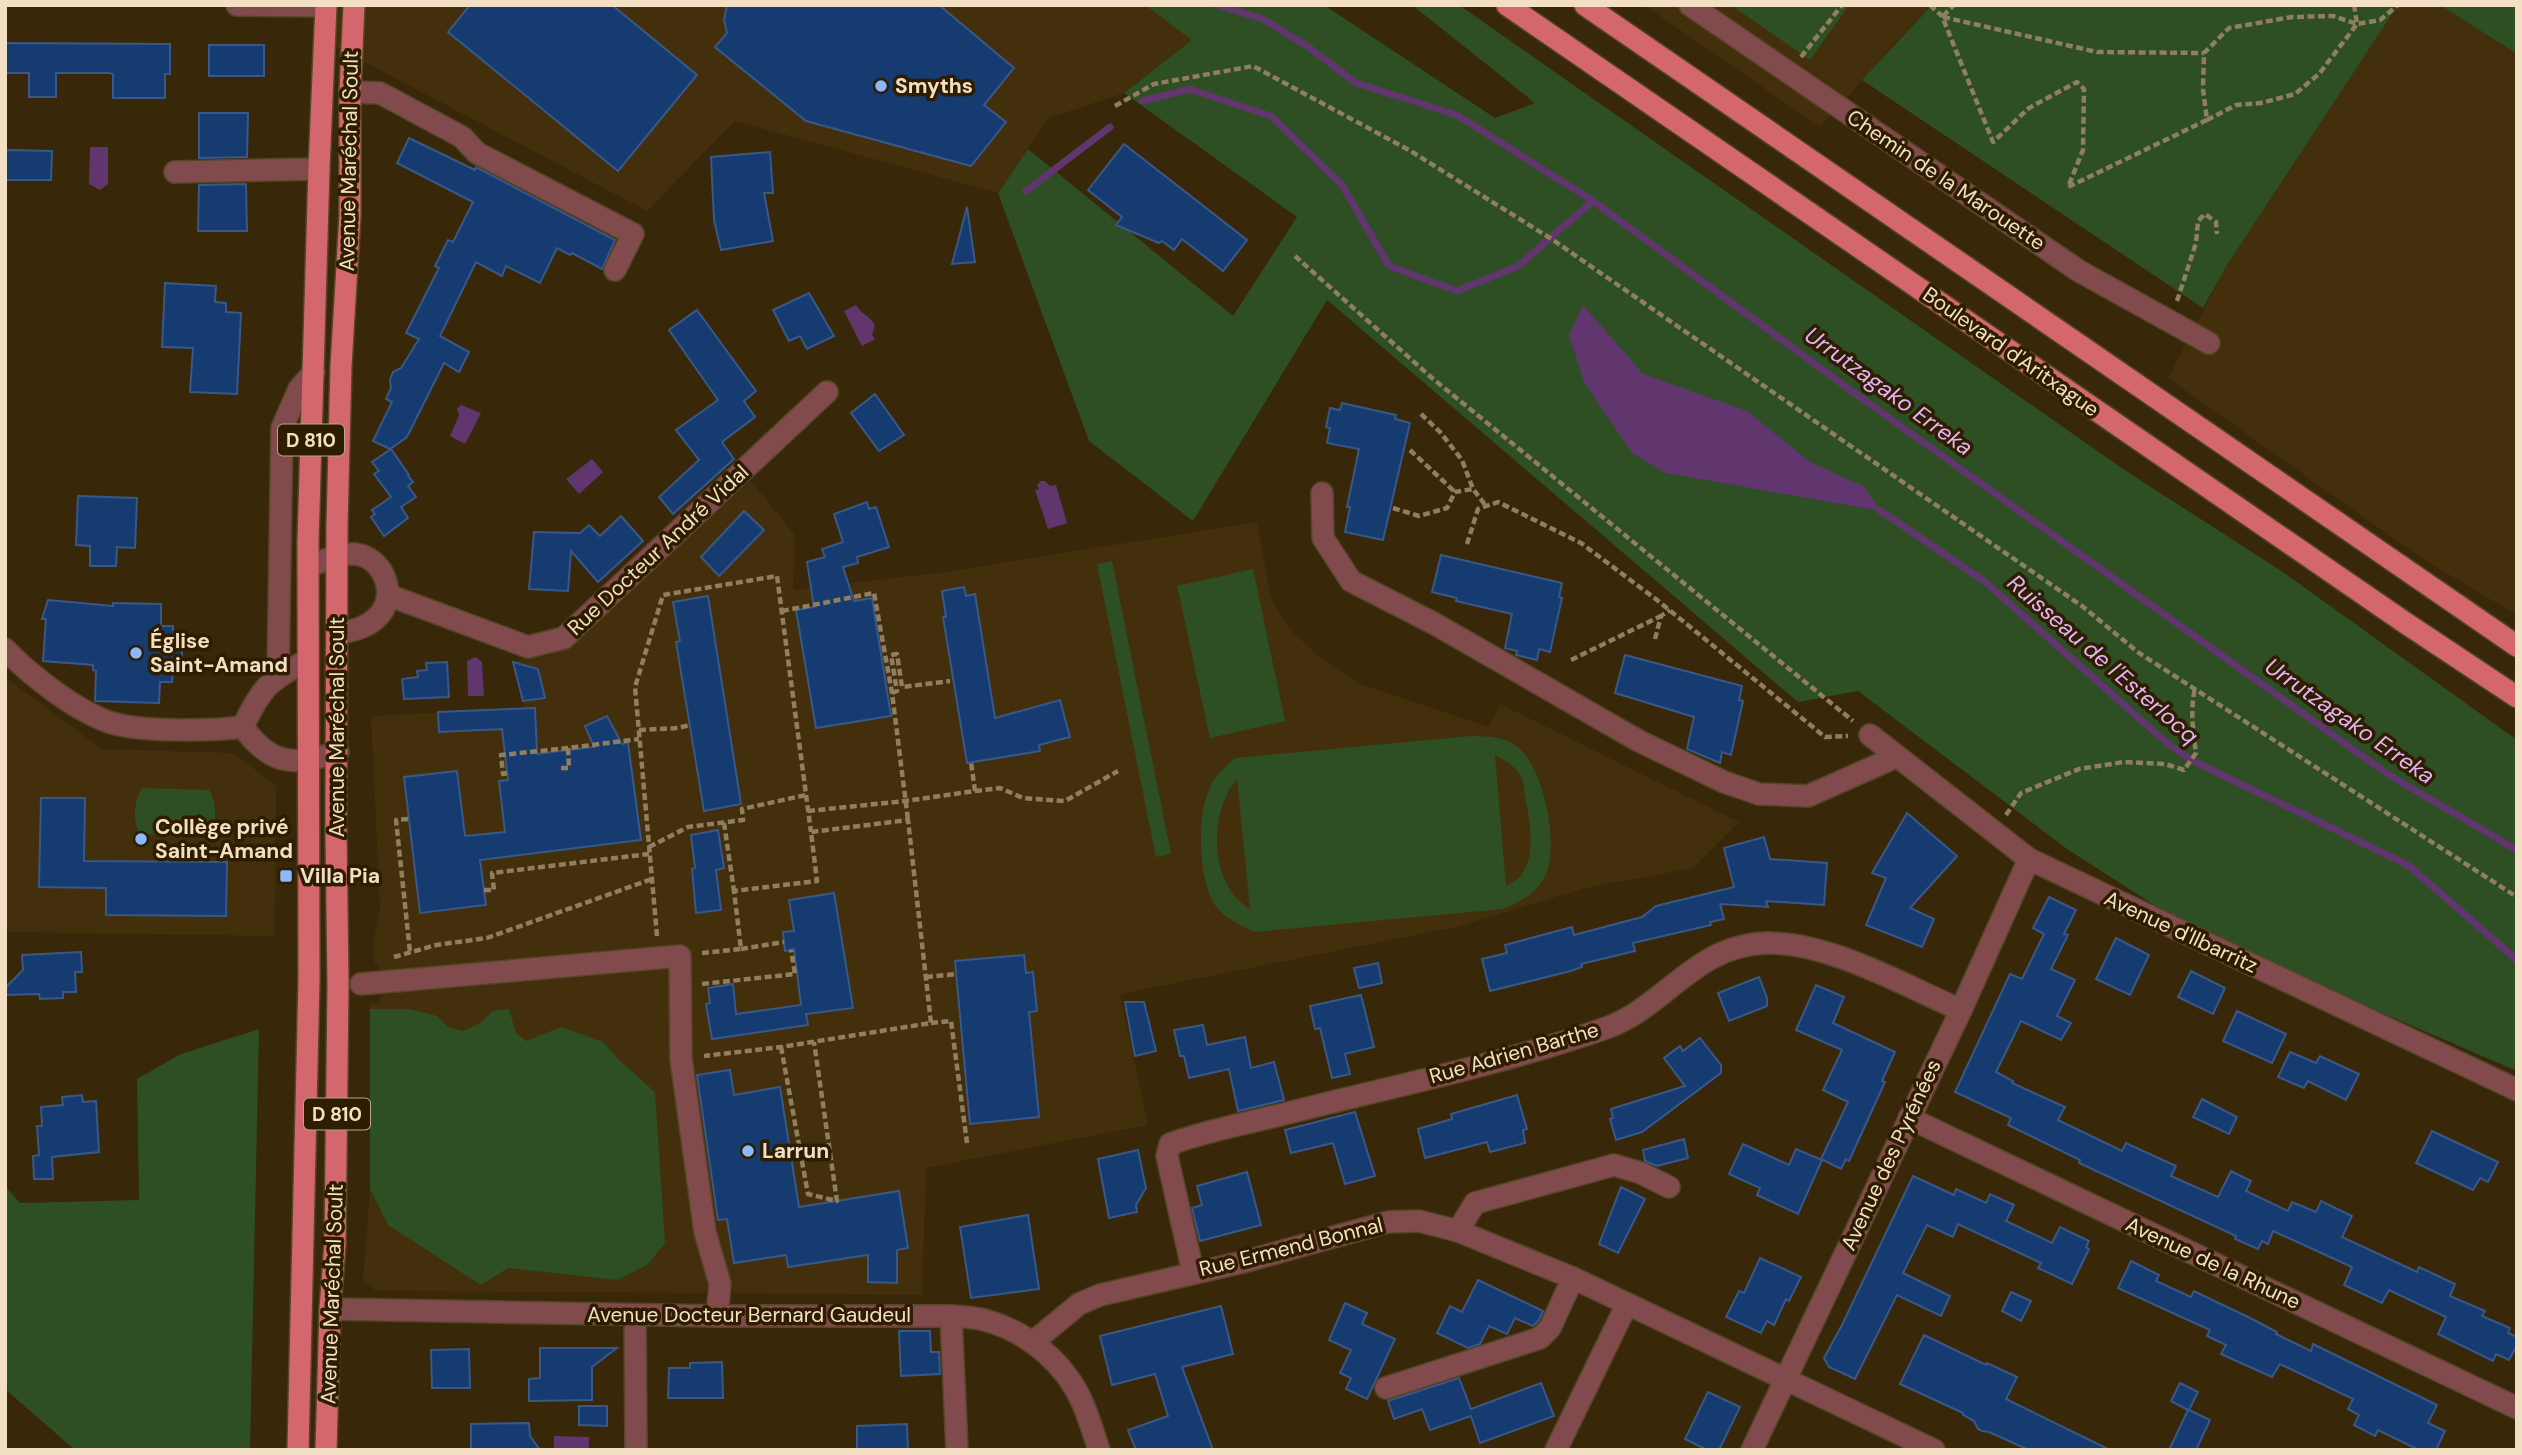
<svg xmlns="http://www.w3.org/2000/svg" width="2522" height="1455" font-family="'DM Sans',sans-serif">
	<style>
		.built { fill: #432f0c }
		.green { fill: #2e4f23; fill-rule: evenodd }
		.water { fill: #61366e }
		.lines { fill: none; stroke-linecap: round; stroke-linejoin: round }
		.stream { stroke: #61366e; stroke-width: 7 }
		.building { fill: #163b71; stroke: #395887; stroke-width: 2 }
		.minor-casing { stroke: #564526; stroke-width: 24 }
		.major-casing { stroke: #564526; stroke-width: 24 }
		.path { stroke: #907e60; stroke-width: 4.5; stroke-dasharray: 7 3.5; stroke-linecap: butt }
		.minor { stroke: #814b4d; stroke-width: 21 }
		.major { stroke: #d4676d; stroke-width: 21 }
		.poi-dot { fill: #8cb9fc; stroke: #2e1d00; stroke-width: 2.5 }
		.labels { text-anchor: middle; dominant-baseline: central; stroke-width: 7; stroke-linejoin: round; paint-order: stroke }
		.shield { fill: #2e1d00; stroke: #b8a689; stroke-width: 2 }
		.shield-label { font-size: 19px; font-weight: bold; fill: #f3e0c4 }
		.poi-label { font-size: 21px; font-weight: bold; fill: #f3e0c4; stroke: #2e1d00; text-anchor: start }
		.street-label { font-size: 21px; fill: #f3e0c4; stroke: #2e1d00 }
		.water-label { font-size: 23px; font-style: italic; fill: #e6b3f5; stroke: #2e1d00 }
	</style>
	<rect width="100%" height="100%" fill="#382708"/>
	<g class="built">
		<polygon points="315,5 1145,5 1193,40 1124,93 1049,118 998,193 735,121 647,211 315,36"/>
		<polygon points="1644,5 1932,5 1900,38 1820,127"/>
		<polygon points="2398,5 2440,5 2517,54 2517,615 2421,558 2168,378 2227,265"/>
		<polygon points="751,481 795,535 793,590 945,572 1257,522 1271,598 1290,630 1319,656 1363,685 1489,727 1500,704 1739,822 1693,868 1586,888 1456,927 1120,994 1148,1125 926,1168 922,1295 736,1293 729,1286 709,1284 704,1293 376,1291 363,1280 370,1189 370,1004 378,1002 384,990 384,974 374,962 373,944 380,909 371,716 524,708 520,684 513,663 523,658 550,655 569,644"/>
		<polygon points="5,677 102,749 234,753 276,786 275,936 5,932"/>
	</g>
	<g class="green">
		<polygon points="1145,5 1324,5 1495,118 1535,103 1412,5 1459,5 2126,471 2283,572 2517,740 2517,1071 2199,934 2067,849 1858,691 1798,702 1327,300 1193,521 1089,441 998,193 1028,149 1233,316 1297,217 1124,93 1192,40"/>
		<polygon points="1731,5 1849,5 1810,60"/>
		<polygon points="1932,5 2398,5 2227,265 2203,308 1862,80"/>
		<polygon points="2440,5 2517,5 2517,54"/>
		<polygon points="1112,561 1171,854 1156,857 1097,564"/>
		<polygon points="1253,569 1285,721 1210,738 1177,586"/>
		<path d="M1472,736C1490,737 1505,736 1519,748C1544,770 1560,846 1545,876C1536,895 1520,901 1503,909L1255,932C1242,926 1228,920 1218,909C1198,886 1197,819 1208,792C1213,777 1224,768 1235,758ZM1495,755C1503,759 1516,767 1520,775C1524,781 1524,791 1525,797C1531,825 1540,873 1506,886ZM1237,779L1250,908L1249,909C1244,904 1237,900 1233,894C1210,863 1212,808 1237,779Z"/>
		<path d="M142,788L209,790C217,802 217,823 210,836L140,834C132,821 134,800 142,788Z"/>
		<polygon points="370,1009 410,1009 437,1016 448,1027 463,1031 479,1024 493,1011 509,1009 516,1033 526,1041 561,1027 603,1042 620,1061 655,1092 665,1243 647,1265 617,1280 508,1268 481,1285 388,1225 370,1189"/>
		<polygon points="259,1029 250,1450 75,1450 5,1389 5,1186 20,1203 139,1200 137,1079 181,1054"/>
	</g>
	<g class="water">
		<polygon points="90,147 108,147 108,184 100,190 89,184"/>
		<path d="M856,305C861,314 870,316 875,325L872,335L875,339L862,346L844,311Z"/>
		<polygon points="1583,305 1643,374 1747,411 1810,462 1863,486 1881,511 1666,473 1632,453 1584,382 1569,335"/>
		<polygon points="461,405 481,413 465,444 450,436 459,415 457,409"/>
		<polygon points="592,459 603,472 579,494 566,479"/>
		<polygon points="1041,481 1045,481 1050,486 1056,485 1067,523 1048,529 1035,490 1039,489 1037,485"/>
		<polygon points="475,657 482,662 484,696 468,696 467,661"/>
		<polygon points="554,1436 589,1437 589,1450 554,1450"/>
	</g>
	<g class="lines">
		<g class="stream">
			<polyline points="1217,5 1263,19 1307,46 1356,83 1457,115 1593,201 1853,392 2389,775 2517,850"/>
			<polyline points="1142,101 1190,89 1271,116 1342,185 1389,266 1457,291 1518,266 1593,201"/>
			<polyline points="1026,191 1110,127"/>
			<polyline points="1881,511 1984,581 2167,743 2191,760 2408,865 2517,960"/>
		</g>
	</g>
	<g class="building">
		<polygon points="470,5 612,5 697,75 618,171 448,32"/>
		<polygon points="727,5 939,5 1014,68 984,105 1006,122 971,166 806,121 715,47 727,33 724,20"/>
		<polygon points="5,43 170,44 170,74 165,74 165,98 113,98 113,74 109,73 56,73 56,97 29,97 29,73 5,73"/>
		<rect x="209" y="45" width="55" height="31"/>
		<polygon points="199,113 248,113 247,157 199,158"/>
		<polygon points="409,138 475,170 476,167 615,240 602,269 572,253 570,255 557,248 540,283 506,266 502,276 476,262 440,336 469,352 459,372 444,363 407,437 390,449 373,441 392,402 386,399 391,388 390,380 393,372 401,368 419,339 406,333 439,268 435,266 448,240 453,242 473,202 397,163"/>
		<polygon points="1124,144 1247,240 1223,271 1182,239 1174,250 1162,241 1159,243 1116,225 1122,217 1088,190"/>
		<polygon points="5,150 52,151 51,180 5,180"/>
		<polygon points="770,152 773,193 764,193 773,241 721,250 714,220 711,157"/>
		<polygon points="246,184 247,231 198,231 199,185"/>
		<polygon points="967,207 975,262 952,264"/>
		<polygon points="165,283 216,286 215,302 226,303 226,312 241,313 237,394 190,392 193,348 162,347"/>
		<polygon points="809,293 834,336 807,349 800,336 789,341 773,310"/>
		<polygon points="697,310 756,391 744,401 755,417 722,442 734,459 673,514 659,497 699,460 676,430 718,400 669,330"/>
		<polygon points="875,394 904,435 879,451 851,413"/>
		<polygon points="1342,403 1396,415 1395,419 1410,423 1383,540 1345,532 1350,507 1347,507 1359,449 1327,443 1330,428 1326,427 1330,408 1340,410"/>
		<polygon points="391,449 409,475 408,476 413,482 408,486 416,497 401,507 408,518 384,536 371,517 375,514 372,510 391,497 374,474 379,471 372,462"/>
		<polygon points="78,496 137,498 135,548 117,547 116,566 90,566 90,546 76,545"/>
		<polygon points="867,502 869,509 876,507 889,547 857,557 858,563 843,567 854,601 872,598 891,716 816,728 796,610 814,607 807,562 825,557 822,549 843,542 834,514"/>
		<polygon points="744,511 764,530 719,576 701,557"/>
		<polygon points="621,516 643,541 598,582 571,551 568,591 529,589 534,532 580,533 589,525 600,536"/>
		<polygon points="1441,555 1562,583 1559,597 1562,598 1550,652 1539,649 1537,660 1516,655 1517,651 1505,648 1512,614 1456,601 1457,598 1432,592"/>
		<polygon points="964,587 966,596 975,594 995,718 1060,700 1070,737 1039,745 1040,751 967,763 943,617 946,617 942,591"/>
		<polygon points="708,596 741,804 704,811 676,642 680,641 673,602"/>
		<polygon points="48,600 113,606 113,603 161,604 161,626 173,626 173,635 182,635 182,672 173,672 172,682 160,682 159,703 95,701 96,671 93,670 93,665 43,661 46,619 42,619"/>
		<polygon points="1625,655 1742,686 1739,700 1743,701 1731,755 1722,752 1720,763 1687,749 1694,717 1615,693"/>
		<polygon points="447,662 449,697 404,699 402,679 418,677 417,671 427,670 426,663"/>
		<polygon points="513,662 538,669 545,698 523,701"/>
		<polygon points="535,708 537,754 594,747 585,726 607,716 622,744 628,743 641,840 480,860 486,905 420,913 404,777 457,771 465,836 505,832 499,781 508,780 502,729 439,732 438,712"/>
		<polygon points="41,798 85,798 84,861 227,862 226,916 106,915 106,888 39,887"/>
		<polygon points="1907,813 1957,856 1910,908 1934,919 1922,947 1866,925 1886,878 1872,873"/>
		<polygon points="718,830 724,868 716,870 721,910 696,913 692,869 695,868 691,835"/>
		<polygon points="1764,837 1770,859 1827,863 1824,905 1766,901 1768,907 1720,904 1724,919 1710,922 1711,925 1633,943 1635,951 1581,964 1582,967 1571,971 1490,991 1482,959 1507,953 1505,945 1572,927 1574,935 1642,917 1656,906 1734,887 1724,848"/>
		<polygon points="834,893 853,1008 806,1014 808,1025 712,1039 706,1004 710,1003 708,988 733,984 736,1014 801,1005 794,949 785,951 783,932 794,931 789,900"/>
		<polygon points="2049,897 2076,910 2064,934 2068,935 2051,969 2075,980 2057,1016 2071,1023 2061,1040 2021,1021 1996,1072 2013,1081 2012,1083 2065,1107 2058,1120 2122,1151 2126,1143 2176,1166 2171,1176 2218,1197 2231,1171 2251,1181 2246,1191 2288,1211 2292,1202 2316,1212 2321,1201 2352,1216 2342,1237 2417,1272 2419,1267 2455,1284 2450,1296 2485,1311 2482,1316 2510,1328 2508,1333 2517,1337 2517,1345 2509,1360 2496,1354 2493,1361 2438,1334 2446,1317 2389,1290 2382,1303 2344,1285 2352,1267 2273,1231 2268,1244 2262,1241 2258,1249 2235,1239 2236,1236 2079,1163 2080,1160 2008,1125 2011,1118 1955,1092 2010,974 2022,979 2044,934 2033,928"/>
		<polygon points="2116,938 2149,955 2130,995 2096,979"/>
		<polygon points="81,952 82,972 75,972 76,992 63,992 63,998 40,999 39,994 5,995 5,988 23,970 22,955"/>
		<polygon points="1024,955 1026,973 1033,972 1037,1011 1029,1012 1039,1117 970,1124 955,961"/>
		<polygon points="1378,963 1382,983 1359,988 1354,968"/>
		<polygon points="2191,971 2225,988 2213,1014 2178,997"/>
		<polygon points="1759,977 1767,998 1767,1006 1729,1021 1718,993"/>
		<polygon points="1816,985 1844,997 1833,1023 1895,1052 1882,1081 1885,1082 1849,1161 1846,1159 1841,1169 1821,1159 1848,1102 1823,1090 1842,1050 1796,1030"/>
		<polygon points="1361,995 1374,1047 1345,1054 1350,1074 1332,1078 1320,1028 1315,1029 1310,1006"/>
		<polygon points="1125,1002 1144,1002 1156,1051 1135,1056"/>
		<polygon points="2237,1011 2286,1034 2272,1063 2223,1041"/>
		<polygon points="1203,1025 1207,1045 1245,1037 1251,1068 1274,1062 1284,1100 1238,1111 1229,1069 1189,1078 1184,1056 1180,1056 1174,1030"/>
		<polygon points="1700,1038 1721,1065 1721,1073 1642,1132 1616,1140 1610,1119 1613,1118 1611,1109 1685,1086 1664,1058 1680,1046 1683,1051"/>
		<polygon points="2290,1052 2316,1063 2320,1056 2359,1074 2346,1100 2308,1081 2304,1088 2278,1077"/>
		<polygon points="730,1070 734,1095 780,1087 799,1207 899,1191 908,1248 897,1250 897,1283 868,1282 868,1255 788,1267 786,1255 734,1263 727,1219 718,1220 697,1075"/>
		<polygon points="82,1095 83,1102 96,1101 99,1152 52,1157 53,1179 34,1179 33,1156 39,1155 37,1126 42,1126 41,1107 63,1105 62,1097"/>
		<polygon points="1517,1095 1527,1129 1523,1130 1525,1143 1490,1152 1487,1142 1425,1158 1418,1129 1452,1119 1451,1114"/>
		<polygon points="2202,1099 2237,1117 2229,1134 2193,1117"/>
		<polygon points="1355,1112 1375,1176 1345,1184 1333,1143 1291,1153 1285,1130"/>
		<polygon points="2432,1131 2498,1162 2488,1182 2480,1178 2473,1190 2416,1163"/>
		<polygon points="1684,1139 1688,1158 1657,1166 1645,1161 1643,1150"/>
		<polygon points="1743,1144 1789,1165 1796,1149 1822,1160 1798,1214 1757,1195 1760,1188 1729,1174"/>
		<polygon points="1138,1150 1146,1188 1136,1205 1137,1212 1109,1218 1098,1159"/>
		<polygon points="1247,1172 1261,1225 1200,1241 1192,1208 1202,1205 1197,1186"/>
		<polygon points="1913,1176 1954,1195 1956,1189 1986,1203 1990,1194 2014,1205 2006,1221 2052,1243 2060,1227 2089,1241 2086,1247 2089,1249 2072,1284 2038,1268 2041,1263 1958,1224 1953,1237 1927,1225 1903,1273 1950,1296 1941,1316 1897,1295 1855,1379 1829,1367 1824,1358 1842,1325"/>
		<polygon points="1621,1187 1645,1199 1618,1253 1599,1244"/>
		<polygon points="1028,1215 1039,1289 971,1298 960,1227"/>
		<polygon points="1760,1258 1801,1277 1789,1301 1786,1299 1774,1325 1767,1321 1761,1333 1726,1317 1739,1291 1744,1293"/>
		<polygon points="2131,1261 2159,1275 2156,1281 2191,1297 2194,1291 2250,1318 2277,1332 2276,1334 2311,1351 2313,1344 2437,1405 2428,1423 2445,1431 2436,1450 2419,1450 2378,1430 2375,1436 2354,1425 2359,1415 2348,1409 2353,1399 2280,1364 2272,1377 2221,1354 2226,1345 2207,1336 2210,1330 2118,1288"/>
		<polygon points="1478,1280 1543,1311 1539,1320 1533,1326 1515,1318 1507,1334 1489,1326 1480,1344 1468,1348 1437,1333 1450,1306 1462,1312"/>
		<polygon points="2011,1292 2031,1301 2021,1321 2002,1311"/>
		<polygon points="1345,1303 1367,1313 1362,1324 1395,1339 1367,1399 1346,1389 1351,1378 1340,1373 1351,1350 1329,1340"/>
		<polygon points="1221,1306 1233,1354 1182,1367 1213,1450 1136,1450 1128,1430 1168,1416 1155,1374 1112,1385 1100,1336"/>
		<polygon points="899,1331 930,1331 931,1352 939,1352 940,1374 901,1376"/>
		<polygon points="1924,1335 1986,1365 1987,1363 2017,1377 2006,1399 2110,1450 2029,1450 1989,1432 1982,1431 1978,1429 1974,1421 1963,1415 1963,1413 1900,1384"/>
		<polygon points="540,1348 617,1348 592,1367 592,1400 529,1401 529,1379 540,1378"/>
		<polygon points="469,1349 470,1388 432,1388 431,1350"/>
		<polygon points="722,1362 723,1398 668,1398 669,1368 690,1368 690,1363"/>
		<polygon points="1459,1378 1471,1409 1541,1383 1554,1416 1480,1443 1471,1416 1430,1430 1422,1409 1394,1419 1388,1401"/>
		<polygon points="2180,1383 2198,1392 2189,1410 2210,1420 2196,1450 2169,1450 2188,1410 2171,1401"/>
		<polygon points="1708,1392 1740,1407 1719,1450 1707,1450 1685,1439"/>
		<polygon points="579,1406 607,1406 607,1426 579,1425"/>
		<polygon points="529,1423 530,1436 540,1450 471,1450 471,1424"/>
		<polygon points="907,1424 908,1450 857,1450 857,1426"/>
	</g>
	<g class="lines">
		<defs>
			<g id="minor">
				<polyline points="237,5 326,6"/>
				<polyline points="1690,5 2079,271 2209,343"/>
				<polyline points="350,92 380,93 462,137 477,153 633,234 615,270"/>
				<polyline points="175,172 319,169"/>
				<polyline points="1322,493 1323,538 1351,581 1435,624 1639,741 1724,782 1759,794 1808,796 1896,757"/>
				<path d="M308,567C323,561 338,553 355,554C382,557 397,591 381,613C370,627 354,631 338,633"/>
				<polyline points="388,595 528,647 564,638 827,392"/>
				<path d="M5,649C31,676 77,712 112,723C142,732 211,731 243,727"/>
				<polyline points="278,676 282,428 299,389 314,372"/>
				<path d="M243,727C271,766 294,766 338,752"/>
				<path d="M243,727C261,687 270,680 308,660"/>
				<polyline points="1870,735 2029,859 2517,1090"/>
				<polyline points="361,984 680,956 681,1059 705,1232 720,1284 717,1316"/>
				<polyline points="1909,1118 2517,1408"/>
				<polyline points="1458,1231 1475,1203 1614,1165 1641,1173 1669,1187"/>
				<path d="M1193,1272L1167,1156L1170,1144C1208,1130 1249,1123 1288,1113C1394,1086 1503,1064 1606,1028C1667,1006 1694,945 1767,943C1829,942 1903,985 1961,1010"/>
				<path d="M330,1309L717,1316H951C963,1317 976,1317 988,1321C1029,1333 1066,1364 1083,1404C1089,1418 1094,1435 1099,1450"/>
				<polyline points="635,1315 636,1450"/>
				<polyline points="951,1316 957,1450"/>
				<polyline points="1033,1342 1079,1304 1100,1295 1243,1262 1388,1222 1419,1221 1458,1231 1573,1278 1934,1450"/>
				<polyline points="1386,1388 1540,1338 1550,1328 1573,1278"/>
				<polyline points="1556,1450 1627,1304"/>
				<polyline points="1752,1450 1961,1010 2029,859"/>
			</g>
			<g id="major">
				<polyline points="1507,5 2404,622 2517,697"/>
				<polyline points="1585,5 2517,646"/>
				<polyline points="298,1450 309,980 308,542 319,169 326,5"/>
				<polyline points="326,1450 330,1309 335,1244 338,985 336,831 337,525 341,366 350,215 350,92 354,5"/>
			</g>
		</defs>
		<use href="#minor" class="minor-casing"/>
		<use href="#major" class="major-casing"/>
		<g class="path">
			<polyline points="1930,5 1942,16 1993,142 2029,108 2077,82 2084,89 2083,150 2068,187 2207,120 2203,89 2204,53 2229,28 2292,17 2333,16 2357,24 2380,20 2398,5"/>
			<polyline points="1943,16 1954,5"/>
			<polyline points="1943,17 2097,52 2204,53"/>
			<polyline points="1801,57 1842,5"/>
			<polyline points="1115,106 1154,84 1253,66 1409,150 1550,238 2082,606 2139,653 2517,897"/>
			<polyline points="2207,120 2236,105 2261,103 2295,94 2319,74 2357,24 2354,5"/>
			<polyline points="1295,256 1432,378 1853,721"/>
			<polyline points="2177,301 2196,243 2198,221 2205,214 2216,222 2217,234"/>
			<polyline points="1421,414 1440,432 1462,460 1473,489 1486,506"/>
			<polyline points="1410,450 1455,492"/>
			<polyline points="1393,508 1419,516 1447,508 1455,492 1473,489"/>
			<polyline points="1467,544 1478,509 1498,502 1581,543 1657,600 1825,737 1848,736"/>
			<polyline points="782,611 874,593 892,693 908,820"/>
			<polyline points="1655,639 1661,616 1670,610"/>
			<polyline points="1571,660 1661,616"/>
			<polyline points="892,693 897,691 891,655 897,654 902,687 950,681"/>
			<polyline points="639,730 678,728 690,725"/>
			<polyline points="561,768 569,768 568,748 639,739"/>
			<polyline points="507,773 503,774 501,755 568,748"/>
			<polyline points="975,791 1000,788 1023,798 1065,801 1118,771"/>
			<polyline points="808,811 905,801 975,791 971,762"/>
			<path d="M2006,815L2021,793L2079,769L2124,762L2165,764L2184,770L2196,753C2193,731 2190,710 2195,688"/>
			<polyline points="408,819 396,820 410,952"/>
			<polyline points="724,823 734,891"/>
			<polyline points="649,847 688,827 743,820 742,809 806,795"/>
			<polyline points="484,890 494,890 492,873 649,854"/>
			<polyline points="657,936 635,687 663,595 777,576 811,832"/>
			<polyline points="741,949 784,942"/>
			<polyline points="702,953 741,949 734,891 817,881 811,832 908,820 931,1023 781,1047 704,1056"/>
			<polyline points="394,957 436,945 487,938 652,879"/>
			<polyline points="926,977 956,974"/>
			<polyline points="702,984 795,974 791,950"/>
			<polyline points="931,1023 951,1021 967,1143"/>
			<polyline points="781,1047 808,1194 837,1201 814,1042"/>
		</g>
		<use href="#minor" class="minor"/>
		<use href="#major" class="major"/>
	</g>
	<g class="poi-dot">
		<circle cx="881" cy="86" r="7"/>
		<circle cx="136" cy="653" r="7"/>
		<circle cx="141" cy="839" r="7"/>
		<rect x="279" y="869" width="14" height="14" rx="3.5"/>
		<circle cx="748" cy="1151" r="7"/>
	</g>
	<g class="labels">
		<g class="shield">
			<rect x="278" y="424.5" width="66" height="31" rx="5"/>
			<rect x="304" y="1098.5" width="66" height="31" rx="5"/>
		</g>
		<g class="shield-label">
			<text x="311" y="440">D 810</text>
			<text x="337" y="1114">D 810</text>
		</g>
		<g class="poi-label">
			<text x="895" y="86">Smyths</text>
			<text x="150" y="641">Église<tspan x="150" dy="24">Saint-Amand</tspan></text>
			<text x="155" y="827">Collège privé<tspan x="155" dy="24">Saint-Amand</tspan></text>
			<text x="300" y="876">Villa Pia</text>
			<text x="762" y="1151">Larrun</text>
		</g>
		<g class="street-label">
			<text transform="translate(349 161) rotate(-89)">Avenue Maréchal Soult</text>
			<text transform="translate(1946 180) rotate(34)">Chemin de la Marouette</text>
			<text transform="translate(2011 352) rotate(35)">Boulevard d'Aritxague</text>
			<text transform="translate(658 550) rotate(-43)">Rue Docteur André Vidal</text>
			<text transform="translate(337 727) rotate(-90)">Avenue Maréchal Soult</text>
			<text transform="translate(2181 932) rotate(25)">Avenue d'Ilbarritz</text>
			<text transform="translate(1514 1053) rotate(-16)">Rue Adrien Barthe</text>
			<text transform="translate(1891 1155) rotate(-65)">Avenue des Pyrénées</text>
			<text transform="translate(1291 1247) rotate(-14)">Rue Ermend Bonnal</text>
			<text transform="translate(2213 1263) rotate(25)">Avenue de la Rhune</text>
			<text transform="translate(332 1294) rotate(-88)">Avenue Maréchal Soult</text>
			<text x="749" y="1315">Avenue Docteur Bernard Gaudeul</text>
		</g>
		<g class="water-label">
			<text transform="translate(1889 391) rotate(36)">Urrutzagako Erreka</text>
			<text transform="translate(2103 659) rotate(41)">Ruisseau de l'Esterlocq</text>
			<text transform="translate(2350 721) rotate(35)">Urrutzagako Erreka</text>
		</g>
	</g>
	<rect width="2522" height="1455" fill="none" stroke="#f3e0c4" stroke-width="14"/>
</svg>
